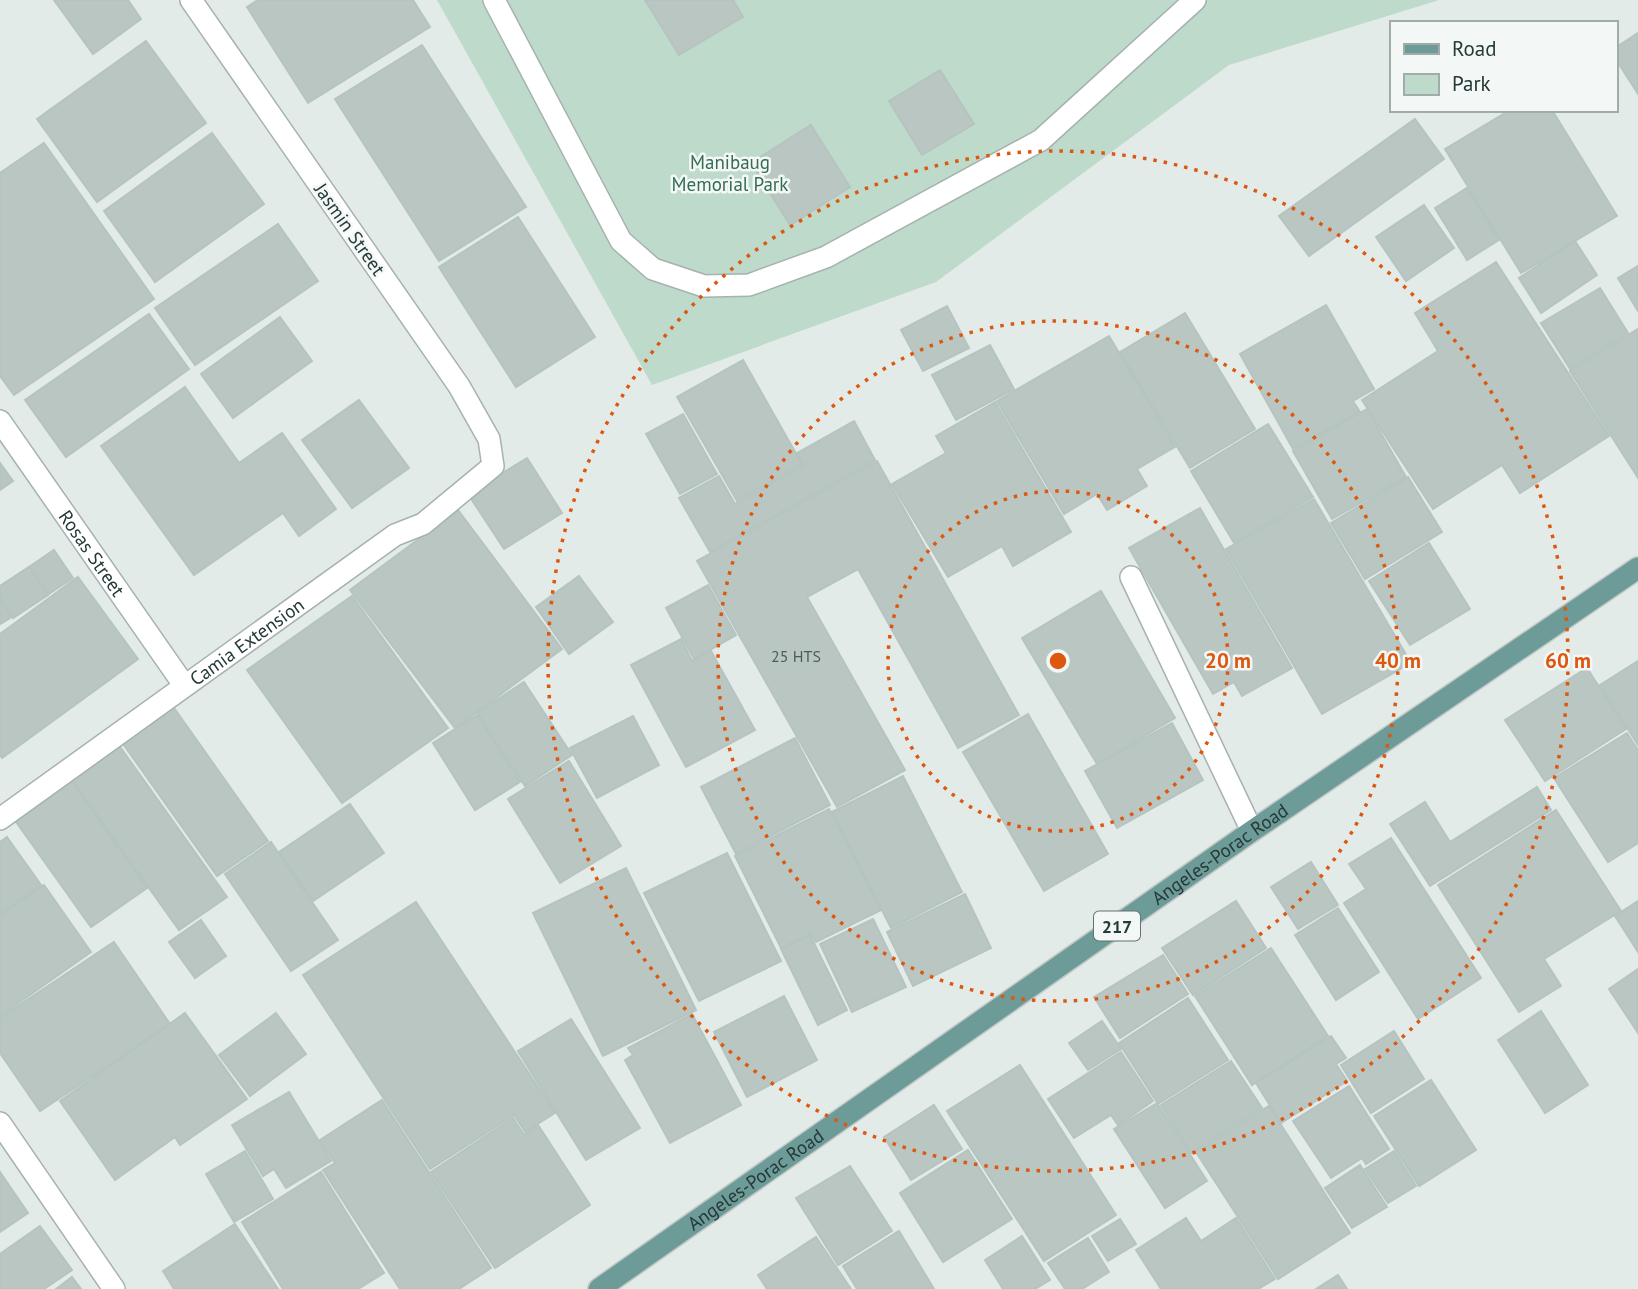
<svg xmlns="http://www.w3.org/2000/svg" width="1638" height="1289" font-family="'PT Sans',sans-serif">
	<style>
		.green { fill: #bedacb }
		.building { fill: #b9c6c2; stroke: #b6c4c1; stroke-width: 2 }
		.lines { fill: none; stroke-linecap: round; stroke-linejoin: round }
		.lane-casing { stroke: #a6b2b0; stroke-width: 24 }
		.street-casing { stroke: #a6b2b0; stroke-width: 24 }
		.primary-casing { stroke: #c2c8c7; stroke-width: 24 }
		.lane { stroke: #fff; stroke-width: 21 }
		.street { stroke: #fff; stroke-width: 21 }
		.primary { stroke: #6d9b98; stroke-width: 21 }
		.ring { fill: none; stroke: #de570e; stroke-width: 3.5; stroke-dasharray: 3.5 7 }
		.labels { text-anchor: middle; dominant-baseline: central; stroke-width: 5; stroke-linejoin: round; paint-order: stroke }
		.number-label { font-size: 16px; fill: #4a5d5a }
		.shield { fill: #f3f8f6; stroke: #637371; stroke-width: 2 }
		.shield-label { font-size: 18px; font-weight: bold; fill: #253a38 }
		.park-label { font-size: 19px; fill: #346d53; stroke: #f3f8f6 }
		.street-label { font-size: 19px; fill: #253a38; stroke: #f3f8f6 }
		.centre { fill: #de570e; stroke: #f3f8f6; stroke-width: 3.5 }
		.ring-label { font-size: 21px; text-anchor: middle; font-weight: bold; fill: #de570e; stroke: #f3f8f6; stroke-width: 5; stroke-linejoin: round; paint-order: stroke }
	</style>
	<rect width="100%" height="100%" fill="#e3ebe9"/>
	<polygon class="green" points="437,0 1439,0 1229,65 936,282 652,385"/>
	<g class="building">
		<polygon points="54,0 128,0 141,19 93,54"/>
		<polygon points="258,0 413,0 430,27 308,103 247,7"/>
		<polygon points="645,0 733,0 743,17 679,55"/>
		<polygon points="1638,33 1638,94 1615,58 1615,48"/>
		<polygon points="146,41 206,123 97,202 37,119"/>
		<polygon points="422,45 526,207 439,261 335,99"/>
		<polygon points="940,70 974,124 922,155 889,101"/>
		<polygon points="1510,110 1552,110 1617,216 1521,273 1445,149"/>
		<polygon points="1415,119 1444,159 1309,256 1279,216"/>
		<polygon points="811,125 850,187 790,225 751,163"/>
		<polygon points="212,133 264,204 155,282 104,211"/>
		<polygon points="44,143 154,299 14,395 0,376 0,173"/>
		<polygon points="1467,188 1499,240 1467,260 1435,208"/>
		<polygon points="1424,205 1454,248 1406,281 1376,237"/>
		<polygon points="518,217 595,337 516,387 439,267"/>
		<polygon points="278,224 318,281 195,365 155,308"/>
		<polygon points="1575,241 1597,275 1541,313 1519,278"/>
		<polygon points="1496,262 1609,436 1520,493 1502,465 1433,509 1362,400 1438,351 1415,313"/>
		<polygon points="1638,266 1638,311 1618,278"/>
		<polygon points="1600,288 1628,333 1570,369 1541,323"/>
		<polygon points="1326,305 1374,389 1353,401 1360,412 1293,449 1240,354"/>
		<polygon points="947,306 969,348 923,371 901,330"/>
		<polygon points="1185,313 1255,429 1190,468 1120,352"/>
		<polygon points="149,314 189,369 66,457 25,400"/>
		<polygon points="280,317 312,361 233,418 201,374"/>
		<polygon points="1638,329 1638,478 1570,371"/>
		<polygon points="1109,336 1175,447 1137,469 1147,486 1107,510 1097,494 1064,514 997,401"/>
		<polygon points="990,345 1014,389 956,420 932,375"/>
		<polygon points="743,360 802,464 737,501 677,397"/>
		<polygon points="185,387 239,463 282,433 336,509 299,536 283,513 194,575 101,446"/>
		<polygon points="359,400 409,468 352,508 302,440"/>
		<polygon points="995,402 1071,532 1013,566 1002,546 948,577 892,484 946,453 936,436"/>
		<polygon points="1367,409 1406,477 1332,519 1293,451"/>
		<polygon points="683,414 717,474 680,494 646,434"/>
		<polygon points="854,421 875,460 710,552 679,498 719,476 735,504 804,465 797,453"/>
		<polygon points="1268,424 1313,497 1234,543 1191,471"/>
		<polygon points="527,458 562,513 504,549 468,494"/>
		<polygon points="877,461 1019,715 958,748 858,569 807,597 905,770 837,807 697,561"/>
		<polygon points="0,463 13,481 0,490"/>
		<polygon points="1408,477 1442,532 1365,579 1331,523"/>
		<polygon points="1314,499 1411,663 1322,714 1226,549"/>
		<polygon points="1200,508 1292,668 1242,696 1234,682 1213,694 1129,548"/>
		<polygon points="458,510 562,649 455,728 350,590"/>
		<polygon points="1429,543 1470,609 1410,645 1369,581"/>
		<polygon points="54,550 73,578 47,595 29,567"/>
		<polygon points="29,567 48,595 13,618 0,598 0,586"/>
		<polygon points="579,576 613,622 569,654 536,607"/>
		<polygon points="78,577 138,659 2,758 0,755 0,634"/>
		<polygon points="708,585 736,635 694,659 666,608"/>
		<polygon points="1101,591 1175,718 1097,764 1022,638"/>
		<polygon points="352,596 448,728 342,803 247,670"/>
		<polygon points="0,598 12,617 0,624"/>
		<polygon points="681,639 692,661 711,651 755,730 686,767 631,665"/>
		<polygon points="1638,661 1638,745 1600,685"/>
		<polygon points="1587,668 1626,729 1545,781 1505,720"/>
		<polygon points="524,682 572,755 525,786 477,713"/>
		<polygon points="172,705 268,841 217,876 121,741"/>
		<polygon points="1028,714 1108,854 1044,891 963,752"/>
		<polygon points="477,715 520,782 475,810 433,743"/>
		<polygon points="633,716 659,765 597,798 570,748"/>
		<polygon points="1172,723 1203,780 1117,828 1085,771"/>
		<polygon points="1627,733 1638,750 1638,843 1608,862 1554,778"/>
		<polygon points="795,738 830,805 736,854 701,787"/>
		<polygon points="118,744 227,897 179,930 70,777"/>
		<polygon points="569,761 621,846 560,883 508,799"/>
		<polygon points="903,776 962,892 891,928 832,812"/>
		<polygon points="70,779 147,888 91,927 14,819"/>
		<polygon points="1537,787 1551,810 1430,886 1390,824 1425,802 1450,842"/>
		<polygon points="350,804 384,853 313,901 279,852"/>
		<polygon points="829,809 881,910 816,942 811,934 781,948 735,856"/>
		<polygon points="1556,810 1621,911 1544,959 1561,986 1519,1012 1438,885"/>
		<polygon points="7,837 41,885 0,914 0,842"/>
		<polygon points="1391,838 1481,978 1418,1019 1344,903 1366,889 1349,864"/>
		<polygon points="271,842 338,940 291,971 225,874"/>
		<polygon points="727,853 781,961 699,1001 644,893"/>
		<polygon points="1311,862 1338,905 1298,929 1271,887"/>
		<polygon points="626,868 696,1010 603,1056 533,913"/>
		<polygon points="44,885 91,952 0,1016 0,916"/>
		<polygon points="965,894 991,948 913,986 887,932"/>
		<polygon points="1236,901 1266,948 1193,995 1162,948"/>
		<polygon points="1638,901 1638,952 1615,916"/>
		<polygon points="416,902 555,1113 525,1132 514,1115 430,1169 303,975"/>
		<polygon points="1338,908 1379,972 1336,1000 1295,935"/>
		<polygon points="873,919 906,987 852,1012 820,944"/>
		<polygon points="201,920 226,956 195,978 169,942"/>
		<polygon points="810,935 847,1010 818,1025 781,949"/>
		<polygon points="114,942 170,1024 40,1111 0,1053 0,1018"/>
		<polygon points="1271,948 1328,1036 1252,1085 1195,996"/>
		<polygon points="1163,955 1188,994 1120,1038 1094,997"/>
		<polygon points="1638,969 1638,1033 1609,989"/>
		<polygon points="784,996 817,1060 747,1097 714,1032"/>
		<polygon points="1188,998 1228,1060 1158,1104 1119,1043"/>
		<polygon points="1541,1011 1588,1085 1545,1113 1498,1040"/>
		<polygon points="185,1013 247,1099 180,1145 175,1137 115,1180 60,1101"/>
		<polygon points="276,1013 306,1054 250,1096 219,1055"/>
		<polygon points="692,1014 741,1105 670,1143 625,1060 633,1055 628,1048"/>
		<polygon points="571,1019 640,1128 586,1160 518,1051"/>
		<polygon points="1102,1021 1121,1049 1088,1070 1069,1043"/>
		<polygon points="1394,1031 1424,1079 1371,1113 1341,1065"/>
		<polygon points="1331,1036 1346,1058 1336,1064 1347,1081 1281,1123 1256,1083"/>
		<polygon points="1121,1052 1153,1101 1118,1125 1111,1115 1074,1138 1048,1099"/>
		<polygon points="1231,1061 1262,1108 1191,1153 1161,1105"/>
		<polygon points="1020,1065 1116,1215 1044,1261 947,1111"/>
		<polygon points="1431,1080 1476,1150 1419,1186 1374,1116"/>
		<polygon points="1349,1086 1389,1149 1366,1164 1362,1158 1331,1178 1293,1121"/>
		<polygon points="289,1092 331,1161 286,1188 274,1169 263,1176 232,1125"/>
		<polygon points="382,1100 491,1268 459,1289 400,1289 323,1170 335,1163 320,1140"/>
		<polygon points="1157,1103 1207,1181 1165,1208 1114,1129"/>
		<polygon points="934,1105 962,1149 911,1180 884,1137"/>
		<polygon points="1269,1106 1350,1233 1278,1279 1196,1152"/>
		<polygon points="513,1118 524,1135 538,1125 590,1205 495,1268 431,1172"/>
		<polygon points="968,1150 1012,1219 943,1262 900,1193"/>
		<polygon points="245,1151 273,1199 234,1222 206,1174"/>
		<polygon points="1394,1151 1416,1186 1388,1203 1365,1169"/>
		<polygon points="1360,1165 1387,1207 1352,1228 1325,1188"/>
		<polygon points="850,1166 892,1231 838,1265 796,1198"/>
		<polygon points="0,1172 28,1213 0,1232"/>
		<polygon points="321,1172 384,1273 358,1289 283,1289 242,1222"/>
		<polygon points="1186,1218 1201,1241 1236,1218 1275,1279 1258,1289 1161,1289 1136,1250"/>
		<polygon points="1120,1219 1136,1244 1108,1261 1092,1236"/>
		<polygon points="235,1224 278,1289 174,1289 163,1271"/>
		<polygon points="40,1226 72,1270 44,1289 0,1289 0,1254"/>
		<polygon points="899,1231 934,1289 857,1289 843,1266"/>
		<polygon points="1022,1236 1050,1280 1035,1289 1003,1289 985,1260"/>
		<polygon points="816,1237 851,1289 767,1289 758,1275"/>
		<polygon points="1088,1238 1109,1272 1082,1289 1065,1289 1048,1263"/>
		<polygon points="1338,1275 1347,1289 1316,1289"/>
		<polygon points="72,1277 81,1289 56,1289"/>
	</g>
	<g class="lines">
		<defs>
			<g id="lane">
				<polyline points="494,0 621,241 653,269 704,286 749,285 826,257 1041,140 1195,0"/>
				<polyline points="1131,577 1252,831"/>
			</g>
			<g id="street">
				<path id="s1" d="M0,421L184,685"/>
				<path id="s2" d="M0,819L395,535L423,524L493,466L489,439L459,386L191,0"/>
				<polyline points="0,1123 114,1289"/>
			</g>
			<g id="primary">
				<path id="s3" d="M599,1289L1252,831L1638,568"/>
			</g>
		</defs>
		<use href="#lane" class="lane-casing"/>
		<use href="#street" class="street-casing"/>
		<use href="#primary" class="primary-casing"/>
		<use href="#lane" class="lane"/>
		<use href="#street" class="street"/>
		<use href="#primary" class="primary"/>
	</g>
	<g class="ring">
		<circle cx="1058" cy="661" r="170"/>
		<circle cx="1058" cy="661" r="340"/>
		<circle cx="1058" cy="661" r="510"/>
	</g>
	<g class="labels">
		<g class="number-label">
			<text x="796" y="656">25 HTS</text>
		</g>
		<rect class="shield" x="1094" y="911.5" width="46" height="29" rx="5"/>
		<g class="shield-label">
			<text x="1117" y="926">217</text>
		</g>
		<g class="park-label">
			<text x="730" y="162">Manibaug<tspan x="730" dy="22">Memorial Park</tspan></text>
		</g>
		<g class="street-label">
			<text transform="translate(350 229) rotate(55)">Jasmin Street</text>
			<text stroke="none"><textPath href="#s1" startOffset="161">Rosas Street</textPath></text>
			<text stroke="none"><textPath href="#s2" startOffset="304">Camia Extension</textPath></text>
			<text stroke="none"><textPath href="#s3" startOffset="758">Angeles-Porac Road</textPath></text>
			<text stroke="none"><textPath href="#s3" startOffset="191">Angeles-Porac Road</textPath></text>
		</g>
	</g>
	<circle cx="1058" cy="661" r="10" class="centre"/>
	<g class="ring-label">
		<text x="1228" y="668">20 m</text>
		<text x="1398" y="668">40 m</text>
		<text x="1568" y="668">60 m</text>
	</g>
	<rect x="1390" y="21" width="228" height="91" fill="#f3f8f6" stroke="#a1acaa" stroke-width="2"/>
	<rect x="1404" y="44" width="35" height="10" fill="#6d9b98" stroke="#a1acaa" stroke-width="2"/>
	<text x="1452" y="56" font-size="21" fill="#253a38">Road</text>
	<rect x="1404" y="74" width="35" height="21" fill="#bedacb" stroke="#a1acaa" stroke-width="2"/>
	<text x="1452" y="91" font-size="21" fill="#253a38">Park</text>
</svg>
